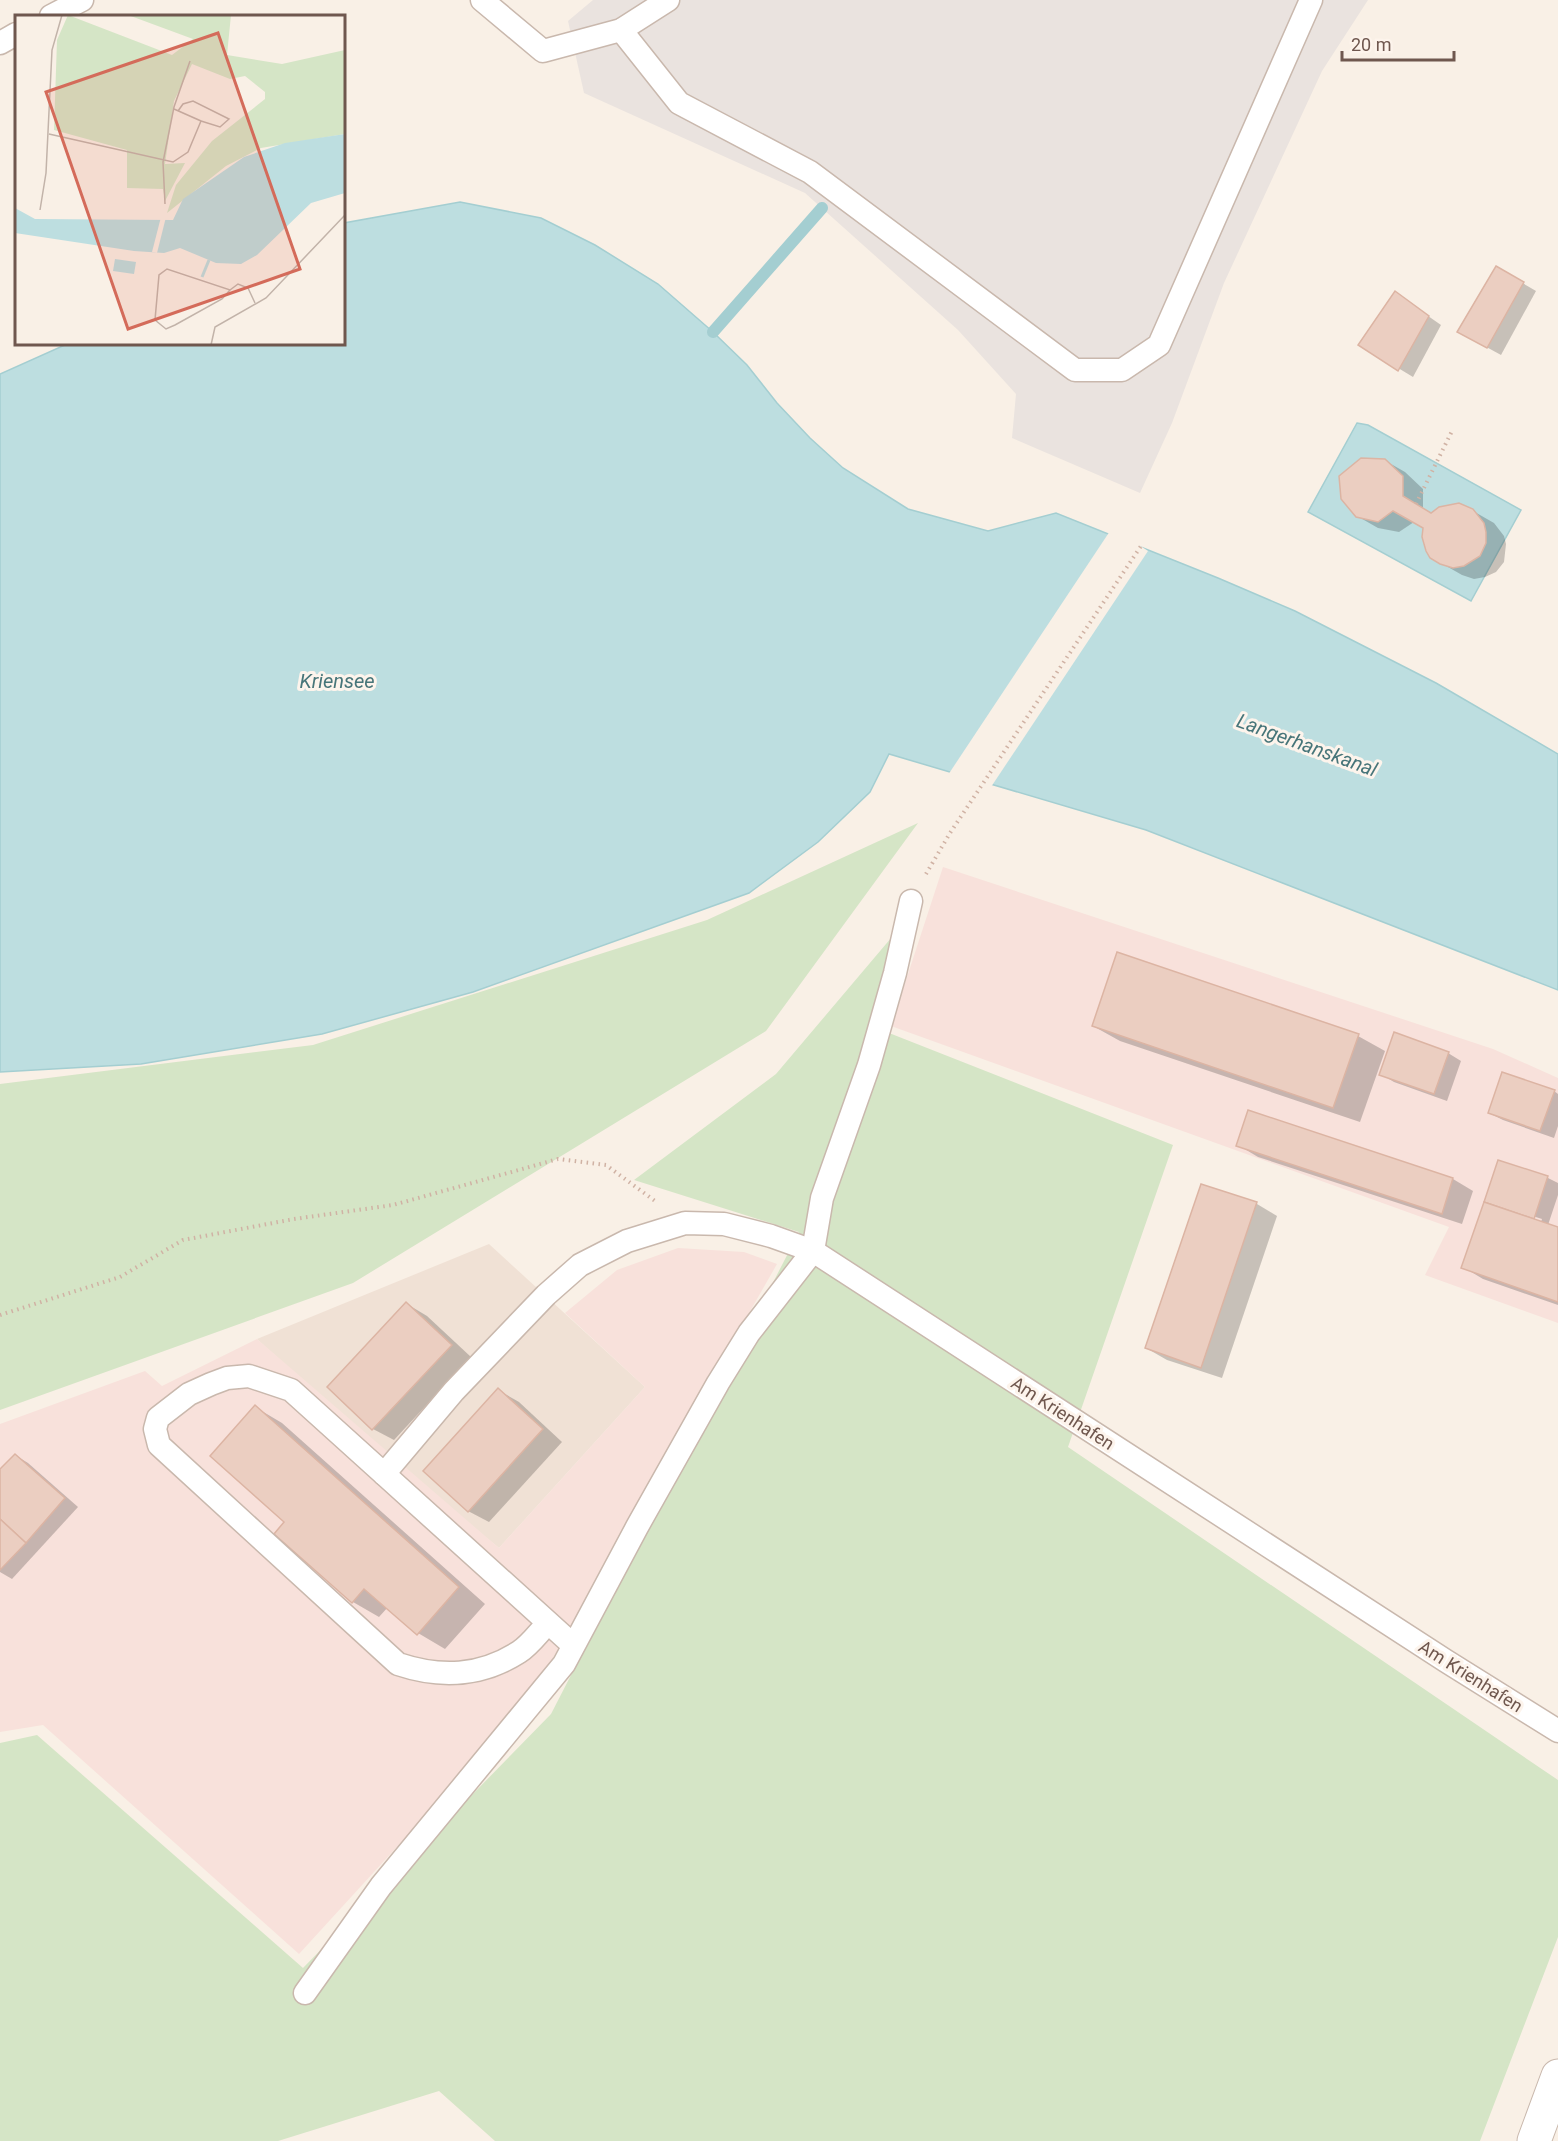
<svg xmlns="http://www.w3.org/2000/svg" width="1558" height="2141" font-family="Roboto,sans-serif">
	<style>
		.residential { fill: #f0e1d5 }
		.commercial { fill: #f8e1db }
		.industrial { fill: #eae3df }
		.green { fill: #d5e5c6 }
		.water { fill: #bddee0; stroke: #a4ced1; stroke-width: 1.5 }
		.pier { fill: #f9f0e6 }
		.shadow { fill: #0003; fill-rule: evenodd }
		.lines { fill: none; stroke-linecap: round; stroke-linejoin: round }
		.stream { stroke: #a4ced1; stroke-width: 12 }
		.building { fill: #ebcec1; stroke: #dcb4a3; stroke-width: 1.5 }
		.lane-casing { stroke: #c9b8ad; stroke-width: 25 }
		.street-casing { stroke: #c9b8ad; stroke-width: 35 }
		.path { stroke: #d0b2a4; stroke-width: 4; stroke-dasharray: 1.5 4.5; stroke-linecap: butt }
		.lane { stroke: #fff; stroke-width: 22 }
		.street { stroke: #fff; stroke-width: 33 }
		.labels { text-anchor: middle; dominant-baseline: central; stroke-width: 6; stroke-linejoin: round; paint-order: stroke }
		.street-label { font-size: 18px; fill: #6f574e; stroke: #fdf4ec }
		.water-label { font-size: 20px; font-style: italic; fill: #477579; stroke: #fdf4ec }
		.inset-river { fill: none; stroke: #bddee0; stroke-width: 3 }
		.inset-road { fill: none; stroke: #c2b3a9; stroke-width: 1.5 }
		.view { fill: #d46b5a; fill-opacity: 0.15; stroke: #d46b5a; stroke-width: 3 }
		.inset-edge { fill: none; stroke: #6f574e; stroke-width: 3 }
	</style>
	<rect width="100%" height="100%" fill="#f9f0e6"/>
	<polygon class="residential" points="489,1244 645,1387 499,1548 363,1436 257,1339"/>
	<g class="commercial">
		<polygon points="943,867 1493,1049 1558,1078 1558,1323 1425,1275 1449,1227 891,1026"/>
		<polygon points="678,1248 744,1252 777,1264 546,1670 512,1721 299,1954 43,1725 0,1732 0,1424 145,1371 162,1386 257,1339 499,1548 645,1387 565,1313 617,1270"/>
	</g>
	<polygon class="industrial" points="593,0 1368,0 1322,71 1224,283 1172,423 1140,493 1012,438 1016,394 958,330 805,193 584,93 568,21"/>
	<g class="green">
		<polygon points="918,823 766,1031 353,1283 0,1410 0,1084 313,1045 707,920"/>
		<polygon points="897,931 884,1031 1173,1145 1068,1447 1558,1780 1558,1937 1480,2141 495,2141 439,2091 278,2141 0,2141 0,1743 37,1735 303,1968 551,1714 799,1232 634,1180 776,1074"/>
	</g>
	<g class="water">
		<polygon points="460,202 541,218 595,245 658,284 713,332 747,365 777,403 810,438 843,468 908,509 988,531 1056,513 1218,578 1295,611 1436,683 1558,754 1558,990 1146,830 889,754 870,792 818,842 749,893 473,992 322,1034 141,1064 0,1072 0,374 67,344 344,344 344,223"/>
		<polygon points="1357,423 1368,425 1521,510 1471,601 1308,512"/>
	</g>
	<polygon class="pier" points="1110,531 1130,539 1148,551 991,787 948,775"/>
	<g class="shadow">
		<polygon points="1497,268 1536,291 1501,355 1459,332"/>
		<polygon points="1395,293 1441,325 1413,377 1360,345"/>
		<polygon points="1384,460 1405,472 1423,489 1423,510 1431,514 1473,511 1494,523 1504,536 1506,544 1504,562 1496,572 1485,577 1474,579 1462,575 1441,563 1425,528 1414,522 1399,532 1378,528 1357,516"/>
		<polygon points="1093,1026 1358,1036 1385,1051 1360,1122 1120,1041"/>
		<polygon points="1448,1053 1461,1061 1447,1101 1394,1082 1381,1074"/>
		<polygon points="1554,1091 1558,1094 1558,1126 1554,1138 1503,1120 1489,1113"/>
		<polygon points="1249,1112 1453,1179 1473,1191 1462,1224 1258,1157 1238,1145"/>
		<path d="M1499,1161L1548,1178L1558,1183V1195L1548,1225L1558,1229V1305L1483,1279L1463,1267ZM1498,1205L1542,1219L1541,1222Z"/>
		<polygon points="1202,1185 1257,1204 1277,1216 1222,1378 1167,1360 1146,1348"/>
		<polygon points="407,1304 427,1316 471,1357 394,1440 373,1429"/>
		<polygon points="498,1390 519,1402 562,1442 489,1522 468,1511"/>
		<polygon points="255,1407 282,1423 485,1604 445,1649 418,1633 388,1607 379,1617 353,1602 286,1522"/>
		<polygon points="15,1455 28,1463 78,1507 12,1579 0,1572 0,1471"/>
	</g>
	<g class="lines">
		<polyline class="stream" points="713,332 822,208"/>
	</g>
	<g class="building">
		<polygon points="1496,266 1524,282 1487,348 1457,332"/>
		<polygon points="1395,291 1429,316 1398,371 1358,345"/>
		<polygon points="1361,458 1385,459 1403,476 1403,496 1431,513 1439,507 1459,503 1473,509 1484,523 1486,532 1486,543 1480,556 1464,566 1453,568 1440,564 1430,558 1426,551 1422,537 1423,528 1393,511 1378,522 1356,517 1341,499 1339,476"/>
		<polygon points="1117,952 1359,1034 1333,1108 1092,1026"/>
		<polygon points="1394,1032 1449,1052 1434,1094 1379,1075"/>
		<polygon points="1502,1072 1555,1090 1540,1131 1488,1113"/>
		<polygon points="1248,1110 1453,1178 1442,1214 1236,1146"/>
		<polygon points="1498,1160 1548,1176 1534,1219 1484,1202"/>
		<polygon points="1201,1184 1257,1202 1201,1368 1145,1348"/>
		<polygon points="1484,1202 1558,1227 1558,1302 1461,1268"/>
		<polygon points="406,1302 452,1345 372,1430 327,1387"/>
		<polygon points="498,1388 543,1429 468,1512 423,1471"/>
		<polygon points="255,1405 459,1587 417,1635 364,1589 352,1603 274,1534 284,1522 210,1456"/>
		<polygon points="15,1454 65,1498 26,1543 0,1519 0,1469"/>
		<polygon points="0,1519 26,1543 0,1570"/>
	</g>
	<g class="lines">
		<defs>
			<g id="lane">
				<polyline points="482,0 543,51 621,30 668,0"/>
				<polyline points="51,16 82,0"/>
				<polyline points="621,30 679,103 810,172 1075,370 1122,370 1159,345 1311,0"/>
				<polyline points="0,43 16,34"/>
				<path d="M384,1474L291,1390L249,1376L227,1378L211,1384L189,1394L158,1418L155,1429L159,1445L398,1664C440,1678 480,1677 519,1652C530,1645 539,1632 548,1623"/>
				<polyline points="573,1645 384,1474 454,1391 546,1295 580,1265 627,1241 685,1223 724,1224 771,1236 813,1251 1446,1661 1558,1731"/>
				<polyline points="305,1993 381,1886 564,1664 637,1527 718,1383 749,1333 813,1251 822,1198 869,1065 895,973 911,901"/>
			</g>
			<polyline id="street" points="1534,2141 1558,2076"/>
		</defs>
		<use href="#lane" class="lane-casing"/>
		<use href="#street" class="street-casing"/>
		<g class="path">
			<polyline points="1416,504 1452,431"/>
			<polyline points="926,874 950,833 1141,546"/>
			<polyline points="0,1315 120,1277 183,1240 294,1219 393,1205 558,1159 606,1165 655,1201"/>
		</g>
		<use href="#lane" class="lane"/>
		<use href="#street" class="street"/>
	</g>
	<g class="labels">
		<g class="street-label">
			<text transform="translate(1063 1413) rotate(33)">Am Krienhafen</text>
			<text transform="translate(1471 1676) rotate(32)">Am Krienhafen</text>
		</g>
		<g class="water-label">
			<text x="337" y="681">Kriensee</text>
			<text transform="translate(1307 745) rotate(20)">Langerhanskanal</text>
		</g>
	</g>
	<g transform="translate(15 15)">
		<rect width="330" height="330" fill="#f9f0e6"/>
		<path d="M53,0L157,40L178,24L113,0H216L212,40L267,49L330,35V119L246,133L211,151L152,198L161,170L197,126L250,84V77L230,61L215,64L177,49L159,86L150,149L170,148L150,186L148,174L112,173V135L39,115L42,25Z" fill="#d5e5c6"/>
		<path d="M330,119V178L296,188L242,240L226,249L201,248L165,233L149,238L119,236L0,218V193L20,204L158,205L168,184L229,142L270,128ZM100,244L121,247L119,259L98,256Z" fill="#bddee0"/>
		<path d="M146,202H151L142,238L137,237Z" fill="#f9f0e6"/>
		<path class="inset-river" d="M187,262L194,245"/>
		<path class="inset-road" d="M163,96L168,89L178,86L214,104L205,112L186,106M34,119L158,147L173,137L186,106L159,94M150,189L148,147L159,92L175,46M25,195L31,158L37,35L47,0M215,275L207,284L160,310L151,314L140,305L144,260L152,254L215,275L223,269L233,273L240,288M196,330L200,312L251,283L330,200"/>
		<path class="view" d="M203,18L285,254L113,314L31,77Z"/>
		<rect width="330" height="330" class="inset-edge"/>
	</g>
	<path d="M1342 51v9h112v-9" fill="none" stroke="#6f574e" stroke-width="3"/>
	<text x="1351" y="51" font-size="18" fill="#6f574e" stroke="#fdf4ec" stroke-width="4.5" paint-order="stroke">20 m</text>
</svg>
